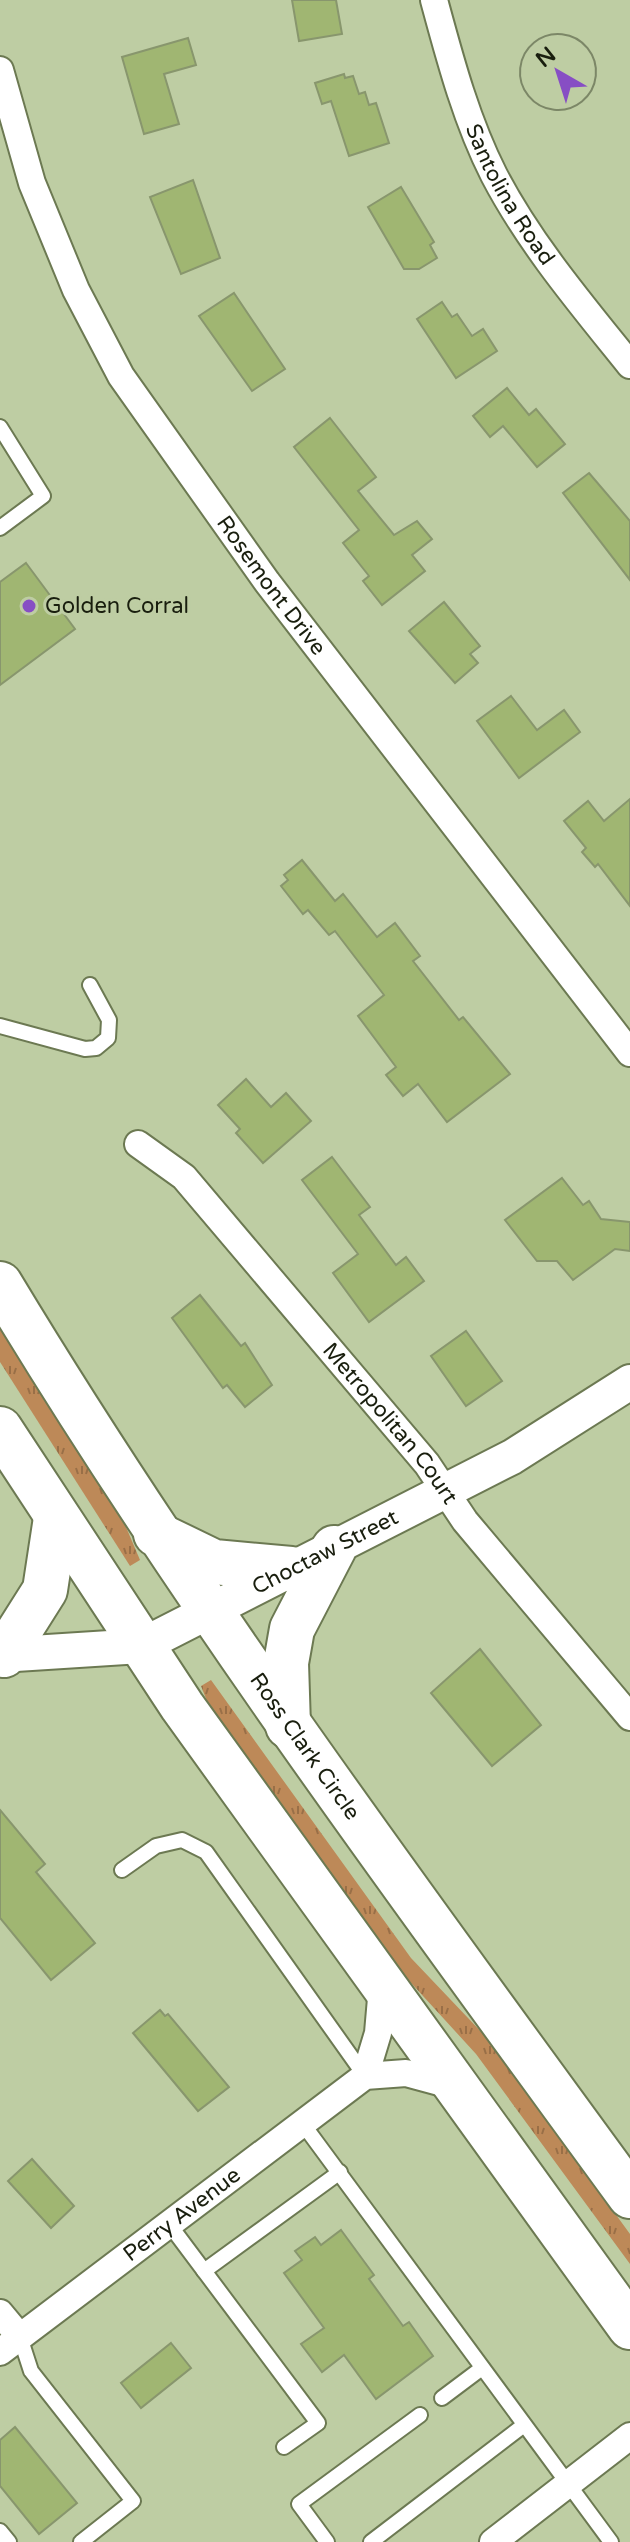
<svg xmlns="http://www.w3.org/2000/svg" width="630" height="2542" font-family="'Varela Round',sans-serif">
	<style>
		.grass { fill: url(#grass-tufts) }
		.building { fill: #a0b672; stroke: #88966d; stroke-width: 2 }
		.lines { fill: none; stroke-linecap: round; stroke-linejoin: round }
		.service-casing { stroke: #6c7952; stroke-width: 18 }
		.minor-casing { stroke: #6c7952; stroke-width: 30 }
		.tertiary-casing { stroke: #6c7952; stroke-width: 38 }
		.trunk-casing { stroke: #6c7952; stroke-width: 48 }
		.service { stroke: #fff; stroke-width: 14 }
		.minor { stroke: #fff; stroke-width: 26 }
		.tertiary { stroke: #fff; stroke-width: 34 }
		.trunk { stroke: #fff; stroke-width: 44 }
		.poi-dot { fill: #874ec4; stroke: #becda3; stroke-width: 3 }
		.labels { text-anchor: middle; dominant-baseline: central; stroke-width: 6; stroke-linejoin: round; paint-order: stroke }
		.street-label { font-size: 22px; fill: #191e0e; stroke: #becda3 }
		.poi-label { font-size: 22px; fill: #191e0e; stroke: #becda3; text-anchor: start }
	</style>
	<defs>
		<pattern id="grass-tufts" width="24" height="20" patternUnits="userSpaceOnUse" patternTransform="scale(2)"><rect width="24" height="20" fill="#bd8958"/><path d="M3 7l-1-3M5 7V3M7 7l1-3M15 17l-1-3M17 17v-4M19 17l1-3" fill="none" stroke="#996f47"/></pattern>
	</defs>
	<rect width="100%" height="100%" fill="#becda3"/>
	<g class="grass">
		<polygon points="0,1328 126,1527 140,1560 130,1566 0,1362"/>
		<polygon points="211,1680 411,1958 488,2039 630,2234 630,2264 476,2054 402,1973 209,1706 201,1686"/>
	</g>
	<g class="building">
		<polygon points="292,0 336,0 342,34 299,41"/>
		<polygon points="188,38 196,65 164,74 179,124 144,134 122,57"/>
		<polygon points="344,74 345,78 353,76 359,94 365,92 369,105 376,103 389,143 349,156 331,101 322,104 315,83"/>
		<polygon points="193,180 220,258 181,274 150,197"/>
		<polygon points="401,187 434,242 430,245 437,258 419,269 404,269 368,207"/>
		<polygon points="234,293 285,369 252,391 199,316"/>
		<polygon points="442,302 452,317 457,314 472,336 483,329 497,351 456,378 417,319"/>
		<polygon points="507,388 529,415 536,409 565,444 537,467 503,426 490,437 473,416"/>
		<polygon points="330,418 376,477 358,491 394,535 417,521 432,539 412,555 425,571 382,605 363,581 369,576 343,543 359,530 294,447"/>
		<polygon points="589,473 630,521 630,580 563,493"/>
		<polygon points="26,563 75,629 0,685 0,582"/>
		<polygon points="444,602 480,646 470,654 478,663 455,683 409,631"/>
		<polygon points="511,696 537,730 564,710 580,732 519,778 477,721"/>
		<polygon points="630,799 630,906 598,864 595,867 582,852 586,848 564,821 588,801 604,821"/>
		<polygon points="302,860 335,901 343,894 377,937 395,923 420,956 413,961 459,1020 463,1017 510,1074 447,1122 418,1084 403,1096 386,1075 396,1067 358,1016 384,995 335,931 329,935 308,910 303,914 281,886 288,880 284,875"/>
		<polygon points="246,1079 271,1107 286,1093 311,1121 263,1163 236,1133 240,1129 218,1105"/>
		<polygon points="332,1157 370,1207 359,1215 396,1265 406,1257 424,1281 369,1322 333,1273 358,1254 302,1180"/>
		<polygon points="562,1178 583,1205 589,1201 601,1219 630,1222 630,1251 615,1249 573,1280 557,1261 537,1261 505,1220"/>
		<polygon points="200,1295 241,1346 245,1343 272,1385 245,1407 227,1385 223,1388 172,1318"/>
		<polygon points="466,1331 502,1381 466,1406 431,1356"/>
		<polygon points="480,1649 541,1725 492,1766 431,1693"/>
		<polygon points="0,1810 45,1864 36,1872 95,1943 51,1980 0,1918"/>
		<polygon points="160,2010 165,2016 168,2014 229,2087 198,2111 133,2033"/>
		<polygon points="32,2159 74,2206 51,2228 8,2181"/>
		<polygon points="341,2230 374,2275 369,2279 403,2326 409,2322 433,2356 376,2399 344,2355 322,2372 301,2344 324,2328 284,2273 302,2260 295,2251 315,2237 321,2245"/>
		<polygon points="171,2343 191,2368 141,2408 121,2383"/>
		<polygon points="15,2427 77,2503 39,2534 0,2486 0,2440"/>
	</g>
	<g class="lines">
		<defs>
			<g id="service">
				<polyline points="0,427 43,496 0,528"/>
				<polyline points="0,1026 85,1049 96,1048 108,1038 109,1020 90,985"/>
				<polyline points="122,1870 156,1846 182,1840 206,1852 365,2076"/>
				<polyline points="303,2124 611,2542"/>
				<polyline points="169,2224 318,2423 284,2447"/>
				<polyline points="204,2271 340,2172"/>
				<polyline points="20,2337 31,2371 133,2501 81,2542"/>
				<polyline points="442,2398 482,2368"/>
				<polyline points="0,2531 9,2542"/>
				<polyline points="327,2542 299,2504 420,2415"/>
				<polyline points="371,2542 524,2425"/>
			</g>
			<g id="minor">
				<path id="s1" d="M434,0C450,59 466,120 494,175C530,244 581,304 630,365"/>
				<path id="s2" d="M0,70L32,183L76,290L121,376L267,582L630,1053"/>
				<path id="s3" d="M138,1144L184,1177L427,1464L465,1521L630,1717"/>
				<polyline points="365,2076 378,2033 382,1987"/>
				<polyline points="0,2313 20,2337"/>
				<path id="s4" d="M0,2352L365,2076L406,2073L454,2086"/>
				<polyline points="493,2542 630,2436"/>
			</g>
			<g id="tertiary">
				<path id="s5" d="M0,1655L141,1646L512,1457L630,1382"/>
			</g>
			<g id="trunk">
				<path id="s6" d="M0,1284C191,1601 412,1897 630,2196"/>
				<polyline points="0,1429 182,1706 630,2327"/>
				<polyline points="156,1534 214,1562 291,1569"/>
				<polyline points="4,1655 45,1590 56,1518"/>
				<polyline points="288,1726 286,1663 292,1629 334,1548"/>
			</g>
		</defs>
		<use href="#service" class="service-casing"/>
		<use href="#minor" class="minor-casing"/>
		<use href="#tertiary" class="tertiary-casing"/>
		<use href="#trunk" class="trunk-casing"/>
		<use href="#service" class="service"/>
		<use href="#minor" class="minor"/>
		<use href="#tertiary" class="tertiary"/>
		<use href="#trunk" class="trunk"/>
	</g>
	<circle class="poi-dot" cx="29" cy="606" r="8"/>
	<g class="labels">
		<g class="street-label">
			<text stroke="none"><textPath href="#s1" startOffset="210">Santolina Road</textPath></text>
			<text stroke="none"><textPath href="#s2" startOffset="588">Rosemont Drive</textPath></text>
			<text stroke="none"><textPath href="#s3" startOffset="378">Metropolitan Court</textPath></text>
			<text stroke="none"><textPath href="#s5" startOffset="348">Choctaw Street</textPath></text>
			<text stroke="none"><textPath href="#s6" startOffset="554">Ross Clark Circle</textPath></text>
			<text stroke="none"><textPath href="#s4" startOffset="228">Perry Avenue</textPath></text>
		</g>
		<g class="poi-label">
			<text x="45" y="606">Golden Corral</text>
		</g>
	</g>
	<g transform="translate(558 72) rotate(321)"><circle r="38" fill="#becda3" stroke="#7c8767" stroke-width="2"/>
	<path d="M0-6L14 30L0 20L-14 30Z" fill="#874ec4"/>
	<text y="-12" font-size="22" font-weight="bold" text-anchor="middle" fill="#191e0e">N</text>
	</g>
</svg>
